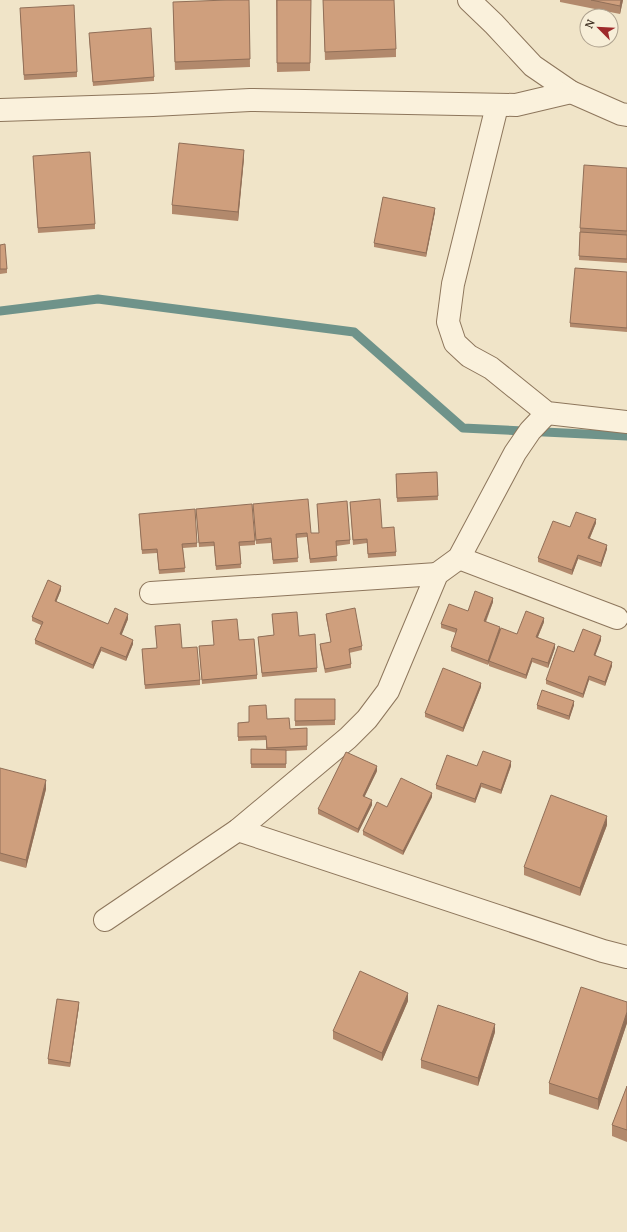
<svg xmlns="http://www.w3.org/2000/svg" width="627" height="1232" font-family="'PT Serif',serif">
	<style>
		.lines { fill: none; stroke-linecap: round; stroke-linejoin: round }
		.stream { stroke: #6f938a; stroke-width: 9 }
		.street-casing { stroke: #8d765c; stroke-width: 24 }
		.street { stroke: #faf1dc; stroke-width: 22 }
		.wall { fill: #b2896c }
		.shaded-wall { fill: #916f58 }
		.building { fill: #cf9f7d; stroke: #916f58 }
	</style>
	<rect width="100%" height="100%" fill="#f0e4c8"/>
	<g class="lines">
		<polyline class="stream" points="0,311 98,299 354,332 463,428 627,436"/>
		<defs>
			<g id="street">
				<polyline points="469,0 494,24 533,66 571,92 621,114 627,115"/>
				<polyline points="497,106 453,284 448,322 455,343 469,356 491,368 547,413 627,422"/>
				<polyline points="0,110 153,105 250,100 516,105 571,92"/>
				<polyline points="459,558 617,618"/>
				<polyline points="151,593 437,574"/>
				<polyline points="238,830 603,951 627,957"/>
				<polyline points="105,920 238,830 348,738 367,719 388,691 437,574 459,558 515,453 530,431 547,413"/>
			</g>
		</defs>
		<use href="#street" class="street-casing"/>
		<use href="#street" class="street"/>
	</g>
	<g class="wall">
		<polygon points="249,0 250,67 175,70 173,10"/>
		<polygon points="276,0 311,0 310,71 277,72"/>
		<polygon points="323,0 396,49 396,57 325,60"/>
		<polygon points="560,0 623,0 620,14 560,2"/>
		<polygon points="20,12 77,72 77,77 24,80"/>
		<polygon points="89,37 154,77 154,81 93,86"/>
		<polygon points="33,156 95,224 95,229 38,233"/>
		<polygon points="244,158 238,221 172,214 172,205"/>
		<polygon points="627,168 627,263 579,260 580,228"/>
		<polygon points="435,212 426,257 374,247 374,243"/>
		<polygon points="0,245 7,269 7,273 0,274"/>
		<polygon points="627,272 627,332 570,327 570,323"/>
		<polygon points="437,472 438,500 397,502 396,474"/>
		<polygon points="350,502 382,528 396,552 396,556 368,558 367,543 353,545"/>
		<polygon points="253,504 311,533 319,533 317,504 350,540 350,544 336,546 337,561 310,563 307,537 296,538 298,562 273,564 271,543 256,544"/>
		<polygon points="196,509 255,541 255,545 240,546 241,568 216,570 214,546 199,547"/>
		<polygon points="139,514 197,543 197,547 183,548 185,572 159,574 157,553 142,554"/>
		<polygon points="596,523 590,538 607,549 601,567 578,559 572,575 538,562 538,558 570,527"/>
		<polygon points="61,590 56,602 108,624 128,619 121,635 133,644 126,661 101,651 93,669 35,644 35,640 41,625 32,621 32,617"/>
		<polygon points="493,602 486,622 500,631 517,634 544,622 538,637 555,648 548,668 532,662 526,679 489,666 489,663 488,665 451,651 451,647 456,633 441,628 441,624 468,611"/>
		<polygon points="272,614 299,636 317,668 317,672 262,677 258,637 274,635"/>
		<polygon points="326,614 362,646 362,650 349,653 351,664 351,668 325,673 320,648 320,644 331,642 326,618"/>
		<polygon points="212,621 239,640 257,675 257,679 202,684 199,646 214,645"/>
		<polygon points="155,626 182,648 200,680 200,685 145,689 142,649 157,648"/>
		<polygon points="601,640 595,655 612,666 605,686 589,680 583,698 546,684 546,680 574,652"/>
		<polygon points="481,687 463,732 425,717 425,713"/>
		<polygon points="295,699 335,699 335,725 295,726"/>
		<polygon points="537,705 574,705 569,720 537,709"/>
		<polygon points="267,719 290,729 307,728 307,750 286,751 286,768 251,768 251,749 266,750 266,740 238,741 238,723 249,722"/>
		<polygon points="477,766 511,766 501,794 481,787 475,803 436,789 436,785"/>
		<polygon points="0,768 46,789 26,868 0,861"/>
		<polygon points="377,771 364,797 372,805 358,833 318,814 318,809"/>
		<polygon points="432,797 403,855 363,835 363,831 387,807"/>
		<polygon points="607,825 580,896 524,875 524,867"/>
		<polygon points="408,1001 382,1061 333,1039 333,1031"/>
		<polygon points="627,1002 627,1023 598,1110 549,1094 549,1083"/>
		<polygon points="79,1006 70,1067 48,1064 48,1059"/>
		<polygon points="495,1032 478,1086 421,1068 421,1060"/>
		<polygon points="627,1086 627,1142 612,1136 612,1125"/>
	</g>
	<g class="shaded-wall">
		<polygon points="621,0 623,0 620,14 620,6"/>
		<polygon points="244,150 244,158 238,221 238,212"/>
		<polygon points="435,208 435,212 426,257 426,253"/>
		<polygon points="596,519 596,523 588,542 588,538"/>
		<polygon points="607,545 607,549 601,567 601,563"/>
		<polygon points="578,555 578,559 572,575 572,570"/>
		<polygon points="61,586 61,590 55,605 55,601"/>
		<polygon points="493,598 493,602 484,625 484,621"/>
		<polygon points="128,614 128,619 120,639 120,634"/>
		<polygon points="544,618 544,622 536,641 536,637"/>
		<polygon points="500,627 500,631 489,661 488,665 488,661"/>
		<polygon points="601,636 601,640 594,659 594,655"/>
		<polygon points="133,640 133,644 126,661 126,657"/>
		<polygon points="555,644 555,648 548,668 548,663"/>
		<polygon points="101,647 101,651 93,669 93,665"/>
		<polygon points="532,658 532,662 526,679 526,675"/>
		<polygon points="612,662 612,666 605,686 605,682"/>
		<polygon points="589,676 589,680 583,698 583,694"/>
		<polygon points="481,683 481,687 463,732 463,728"/>
		<polygon points="574,701 574,705 569,720 569,716"/>
		<polygon points="511,761 511,766 501,794 501,790"/>
		<polygon points="377,766 377,771 363,800 363,796"/>
		<polygon points="46,780 46,789 26,868 26,860"/>
		<polygon points="481,783 481,787 475,803 475,799"/>
		<polygon points="432,793 432,797 403,855 403,851"/>
		<polygon points="372,800 372,805 358,833 358,829"/>
		<polygon points="607,816 607,825 580,896 580,888"/>
		<polygon points="408,993 408,1001 382,1061 382,1053"/>
		<polygon points="79,1002 79,1006 70,1067 70,1063"/>
		<polygon points="627,1012 627,1023 598,1110 598,1099"/>
		<polygon points="495,1024 495,1032 478,1086 478,1078"/>
	</g>
	<g class="building">
		<polygon points="227,0 249,0 250,59 175,62 173,2"/>
		<polygon points="277,0 311,0 310,63 277,63"/>
		<polygon points="323,0 394,0 396,49 325,52"/>
		<polygon points="591,0 621,0 620,6"/>
		<polygon points="74,5 77,72 24,75 20,8"/>
		<polygon points="151,28 154,77 93,82 89,33"/>
		<polygon points="179,143 244,150 238,212 172,205"/>
		<polygon points="90,152 95,224 38,228 33,156"/>
		<polygon points="584,165 627,168 627,231 580,228"/>
		<polygon points="383,197 435,208 426,253 374,243"/>
		<polygon points="580,232 627,235 627,259 579,256"/>
		<polygon points="5,244 7,269 0,269 0,245"/>
		<polygon points="575,268 627,272 627,328 570,323"/>
		<polygon points="437,472 438,496 397,498 396,474"/>
		<polygon points="308,499 311,533 319,533 317,504 347,501 350,540 336,541 337,556 310,559 307,533 296,534 298,558 273,560 271,538 256,540 253,504"/>
		<polygon points="380,499 382,528 394,527 396,552 368,554 367,539 353,540 350,502"/>
		<polygon points="252,504 255,541 239,542 241,564 216,566 214,542 199,543 196,509"/>
		<polygon points="195,509 197,543 182,544 185,568 159,570 157,549 142,550 139,514"/>
		<polygon points="576,512 596,519 588,538 607,545 601,563 578,555 572,570 538,558 553,521 570,527"/>
		<polygon points="48,580 61,586 55,601 108,624 115,608 128,614 120,634 133,640 126,657 101,647 93,665 35,640 43,622 32,617"/>
		<polygon points="475,591 493,598 484,621 500,627 488,661 451,647 457,629 441,624 449,604 468,611"/>
		<polygon points="355,608 362,646 349,649 351,664 325,669 320,644 331,642 326,614"/>
		<polygon points="526,611 544,618 536,637 555,644 548,663 532,658 526,675 489,661 501,628 517,634"/>
		<polygon points="297,612 299,636 315,634 317,668 262,673 258,637 274,635 272,614"/>
		<polygon points="237,619 239,640 254,639 257,675 202,680 199,646 214,645 212,621"/>
		<polygon points="180,624 182,648 197,647 200,680 145,685 142,649 157,648 155,626"/>
		<polygon points="583,629 601,636 594,655 612,662 605,682 589,676 583,694 546,680 558,646 574,652"/>
		<polygon points="443,668 481,683 463,728 425,713"/>
		<polygon points="542,690 574,701 569,716 537,705"/>
		<polygon points="295,699 335,699 335,720 295,721"/>
		<polygon points="266,705 267,719 289,718 290,729 307,728 307,746 267,748 266,736 238,737 238,723 249,722 249,706"/>
		<polygon points="251,749 286,750 286,764 251,764"/>
		<polygon points="483,751 511,761 501,790 481,783 475,799 436,785 447,755 477,766"/>
		<polygon points="346,752 377,766 363,796 372,800 358,829 318,809"/>
		<polygon points="0,768 46,780 26,860 0,853"/>
		<polygon points="401,778 432,793 403,851 363,831 377,802 387,807"/>
		<polygon points="551,795 607,816 580,888 524,867"/>
		<polygon points="360,971 408,993 382,1053 333,1031"/>
		<polygon points="581,987 627,1002 627,1012 598,1099 549,1083"/>
		<polygon points="57,999 79,1002 70,1063 48,1059"/>
		<polygon points="438,1005 495,1024 478,1078 421,1060"/>
		<polygon points="627,1086 627,1130 612,1125"/>
	</g>
	<g transform="translate(599 28) rotate(294)"><circle r="19" fill="#f7eed8" stroke="#ada18e"/>
	<path d="M0-3L7 15L0 10L-7 15Z" fill="#9e2a2b"/>
	<text y="-6" font-size="11" font-weight="bold" text-anchor="middle" fill="#3d2e20">N</text>
	</g>
</svg>
